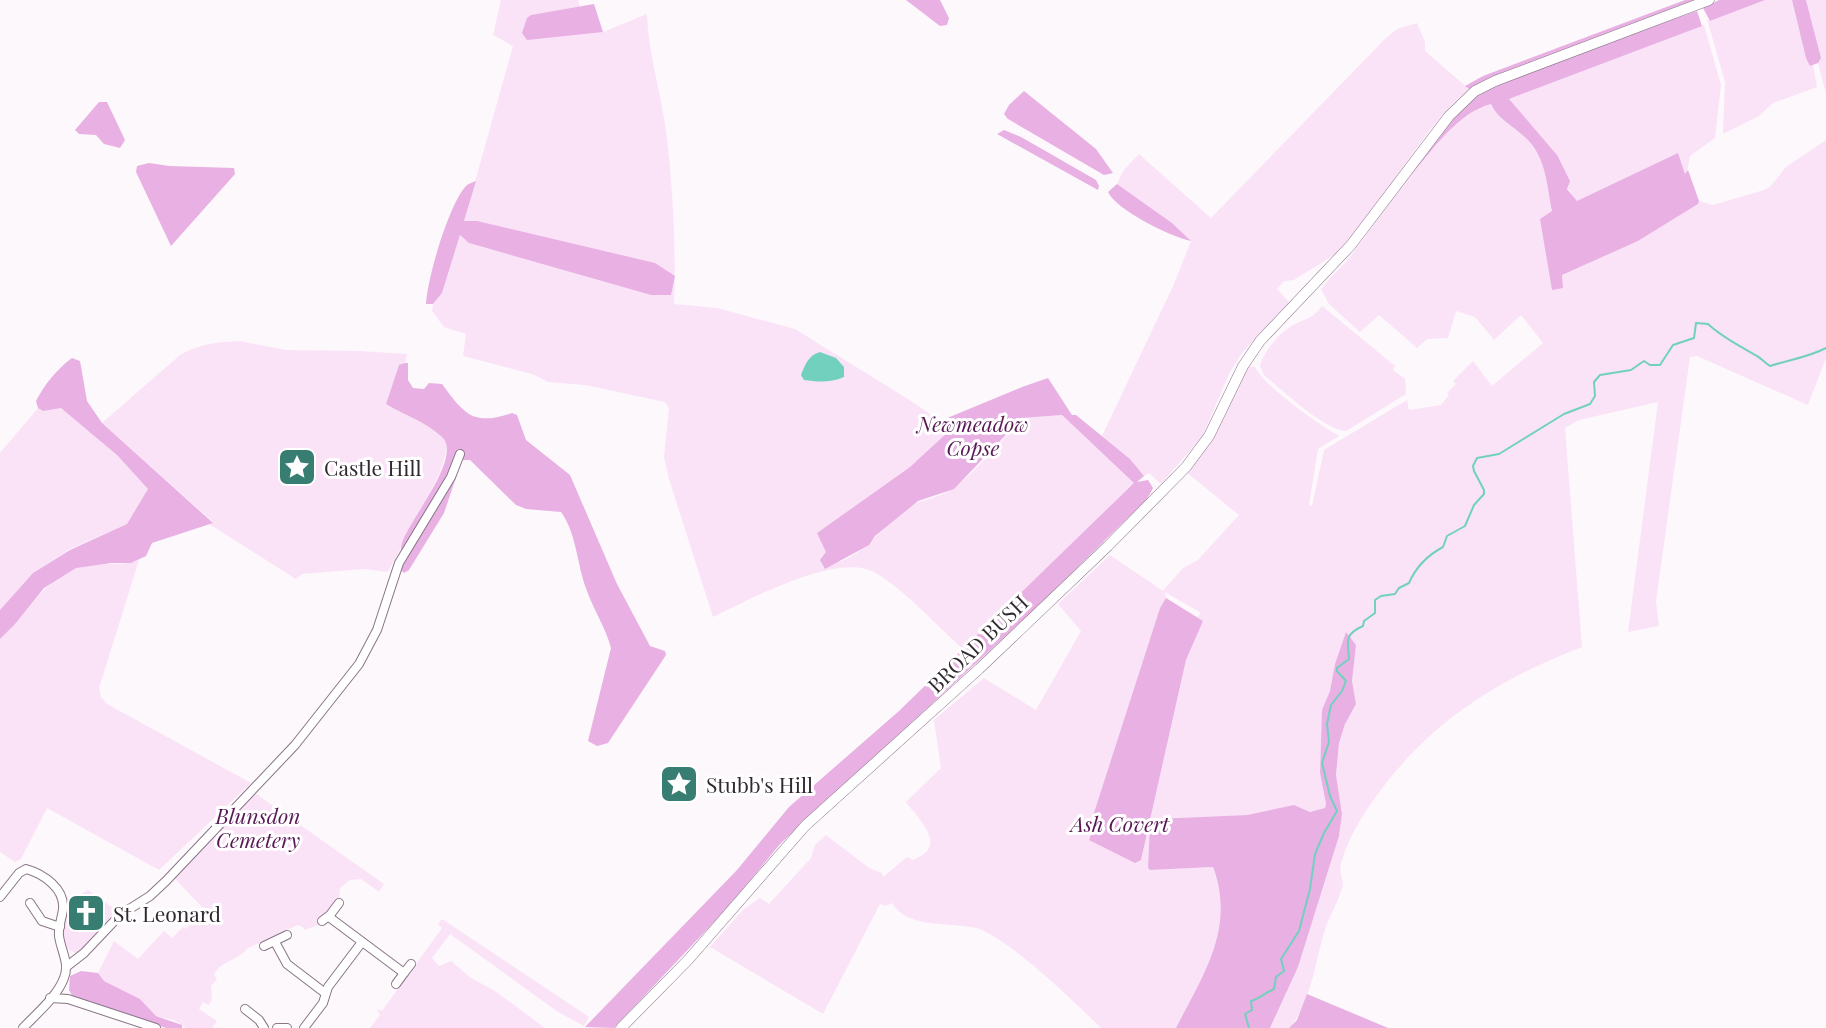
<svg xmlns="http://www.w3.org/2000/svg" width="1826" height="1028" font-family="'Playfair Display',serif">
	<style>
		.green { fill: #fae3f7; fill-rule: evenodd }
		.forest { fill: #e8b0e3 }
		.water { fill: #72d0bf }
		.lines { fill: none; stroke-linecap: round; stroke-linejoin: round }
		.stream { stroke: #72d0bf; stroke-width: 2 }
		.minor-casing { stroke: #887586; stroke-width: 10 }
		.major-casing { stroke: #887586; stroke-width: 11 }
		.minor { stroke: #fff; stroke-width: 8 }
		.major { stroke: #fff; stroke-width: 10 }
		.labels { text-anchor: middle; dominant-baseline: central; stroke-width: 6; stroke-linejoin: round; paint-order: stroke }
		.park-label { font-size: 21px; font-style: italic; fill: #581855; stroke: #fff }
		.poi-label { font-size: 21px; fill: #312930; stroke: #fff; text-anchor: start }
		.street-label { font-size: 21px; fill: #312930; stroke: #fff }
	</style>
	<rect width="100%" height="100%" fill="#fdf8fc"/>
	<g class="green">
		<path d="M501,0H578L580,7L531,15L603,32L647,14C648,53 661,92 666,131C673,187 676,247 674,304L717,308L795,329L911,401L949,427V432L910,467L817,533L839,562C867,552 882,527 906,509C919,499 932,500 945,493C973,477 1000,442 1022,418L1062,415L1135,483L963,649C937,626 903,588 874,572C837,552 748,600 713,617L669,479L664,457L669,408L665,402L585,385L548,382L532,374L463,356L466,334L444,327L432,311L433,304L442,293L460,235L469,243L651,295L464,221L513,46L493,35Z"/>
		<polygon points="1765,0 1792,0 1806,58 1810,66 1813,65 1817,87 1773,103 1759,116 1723,134 1725,82 1707,19 1710,21"/>
		<polygon points="1806,0 1826,0 1826,94 1818,63 1821,58"/>
		<polygon points="1417,23 1425,42 1425,51 1469,89 1450,106 1426,135 1360,227 1337,253 1294,280 1284,281 1277,289 1289,302 1242,353 1230,372 1202,437 1161,484 1149,473 1144,476 1130,459 1102,436 1174,284 1191,241 1172,223 1117,184 1123,171 1139,154 1211,218 1384,40 1397,29"/>
		<polygon points="1704,25 1721,85 1715,138 1690,156 1686,176 1678,154 1577,202 1509,99"/>
		<path d="M1491,104C1498,120 1515,127 1527,139C1546,158 1547,186 1553,212L1541,219L1552,290L1562,275L1638,241L1698,204L1699,201L1713,205L1764,190L1770,187L1786,167L1826,140V358L1808,405L1697,356L1690,357L1656,601L1659,626L1628,632L1658,402L1579,420L1565,428L1582,647C1497,680 1429,722 1375,798C1361,817 1347,840 1341,864C1338,873 1345,880 1342,889C1338,901 1332,912 1327,924C1315,957 1313,1001 1289,1028H1270L1298,967L1339,836L1342,814L1336,775L1339,743L1345,724L1356,704L1352,681L1356,645L1346,633L1335,664L1330,691L1322,710L1320,773L1326,804L1325,809L1310,812L1294,805L1247,815L1156,819L1148,868L1151,870L1213,867C1218,883 1224,904 1222,921C1217,959 1193,995 1176,1028H1101C1078,1005 1005,935 976,928C950,922 907,929 892,903L886,906L880,904L823,1014L710,947L743,910L760,898L769,904L811,858L815,845L826,835L869,868L882,873L883,877L907,857L913,860C949,846 920,821 906,802L941,768L934,720L984,678L1036,710L1081,631L1058,604L1110,555L1163,591L1183,568L1198,560L1239,515L1186,472L1217,432L1248,366L1255,367C1265,387 1318,424 1339,436L1318,449L1309,505L1312,506L1324,450L1407,400L1409,410L1441,405L1449,395L1447,393L1456,384L1453,381L1473,361L1492,386L1543,343L1521,315L1494,340L1475,317L1456,311L1448,338L1427,339L1417,348L1379,315L1360,332L1329,304L1321,289C1330,277 1341,268 1350,257C1383,216 1441,118 1491,104ZM1165,592L1201,613L1197,617L1203,621L1186,660L1141,860L1089,839L1093,828L1091,822L1160,608L1166,598Z"/>
		<path d="M1322,306L1395,366L1393,370L1405,379L1406,394L1346,431C1324,430 1282,390 1264,375L1260,366C1263,353 1278,334 1290,327C1304,318 1311,321 1322,306Z"/>
		<path d="M240,341L286,350L360,351L407,354L405,363L399,366L386,404C402,414 436,426 445,441C455,459 399,550 388,572L364,569L302,574L296,579L209,524L213,522L102,423L180,355C199,344 218,342 240,341Z"/>
		<polygon points="61,407 117,455 148,489 127,524 70,549 33,573 0,610 0,453 38,408 43,411"/>
		<path d="M139,560L99,688L101,697L107,704L251,783L159,870L47,808L21,859L15,862L0,852V639C25,615 42,583 75,568C95,560 120,568 139,560Z"/>
		<path d="M255,793L384,884L379,892L361,879L350,880L340,888L339,899L321,924L304,930L303,927L297,925L287,930L285,933C272,939 260,942 248,948C239,960 220,961 214,975L217,979L211,986L212,999L209,1005L203,1002L199,1009L217,1021L212,1028H186L174,1020L156,1016L140,999L104,981L98,973L114,941L138,959L164,931L172,938L183,927L186,929L205,910L174,878Z"/>
		<path d="M88,890L116,910L80,953C54,953 64,920 66,904Z"/>
		<polygon points="442,919 589,1017 584,1026 558,1012 450,934 432,958 439,966 451,961 471,978 495,991 545,1028 370,1028 380,1015 377,1009 382,1011 442,928 438,924"/>
	</g>
	<g class="forest">
		<polygon points="906,0 940,0 949,18 947,25 940,26"/>
		<polygon points="1685,0 1697,0 1469,89 1465,86 1483,76"/>
		<polygon points="1719,0 1765,0 1710,21 1703,8"/>
		<polygon points="1792,0 1806,0 1821,58 1818,63 1810,66 1806,58"/>
		<polygon points="594,4 603,32 527,40 522,33 527,18 531,15"/>
		<path d="M1697,11L1702,26L1509,99L1557,155L1570,181L1567,189L1577,201L1678,153L1685,174L1688,170L1699,201L1698,204L1638,241L1562,275L1563,288L1552,290L1540,219L1552,211C1547,186 1546,158 1527,139C1515,127 1498,120 1491,104C1457,113 1432,151 1410,176C1427,151 1445,121 1469,101C1480,91 1494,85 1508,78Z"/>
		<polygon points="1024,91 1096,149 1113,173 1104,175 1008,119 1004,114 1009,105"/>
		<polygon points="99,102 107,102 125,140 120,148 104,144 96,135 79,134 75,130"/>
		<polygon points="1004,130 1021,137 1096,180 1099,186 1098,190 997,134"/>
		<polygon points="149,163 169,166 234,168 235,174 171,246 136,172 137,166"/>
		<path d="M476,181L464,221H477L655,263L675,276L671,295H651L469,243L460,235L442,293L433,304H426C427,279 449,204 466,186C468,184 473,182 476,181Z"/>
		<path d="M1117,184L1172,223L1191,241C1171,237 1116,210 1108,192Z"/>
		<path d="M72,358L80,361L87,401L102,423L213,523L152,543L146,556L131,563H111L76,568L44,588L15,624L0,639V610L33,573L70,550L127,524L148,489L117,455L61,408L43,411L38,408L36,401C45,384 56,370 72,358Z"/>
		<path d="M405,363H408V380L413,388L424,389L429,383L442,384C465,415 473,426 512,413L517,415L526,440L570,475L617,584L650,646L665,651L666,655L608,743L597,746L588,741L611,648C606,628 594,611 587,591C577,566 577,534 561,512L526,509L516,505L470,460H462L444,513L409,570L404,573L400,569C401,561 400,550 402,543C409,520 463,457 442,437C426,422 404,415 386,404L399,365Z"/>
		<polygon points="1048,378 1072,415 1076,415 1130,459 1144,476 1137,482 1148,480 1153,488 1147,499 1038,606 780,844 729,906 614,1028 585,1027 737,870 789,807 899,711 1134,483 1062,415 1022,418 954,489 918,501 875,536 869,545 825,569 820,560 826,552 817,533 910,467 949,431 949,427 940,421 1022,387"/>
		<polygon points="1166,598 1203,621 1186,660 1141,860 1135,863 1089,840 1093,829 1091,822 1160,608"/>
		<path d="M1346,632L1356,645L1352,681L1356,704L1345,724L1339,743L1336,775L1342,814L1339,836L1298,967L1270,1028H1176C1203,975 1236,928 1213,867L1150,870L1148,868L1150,827L1155,819L1247,815L1294,805L1310,812L1325,808L1326,804L1320,773L1322,710L1330,691L1335,664Z"/>
		<polygon points="81,971 98,973 104,981 140,999 156,1016 182,1025 182,1028 166,1028 73,997 69,990 70,976"/>
		<polygon points="1307,994 1388,1028 1289,1028 1297,1020"/>
	</g>
	<path class="water" d="M820,352L836,358L844,367V377C830,383 818,382 804,380L801,375C805,364 809,355 820,352Z"/>
	<g class="lines">
		<path class="stream" d="M1249,1028L1245,1014L1252,1010L1251,1001C1260,998 1265,993 1274,989L1276,977L1284,971L1281,959L1299,931L1310,889L1315,854L1324,833L1337,811L1330,796L1322,763L1329,742L1327,724L1331,705L1342,691L1346,681L1337,671V668L1349,659C1347,640 1345,634 1363,626L1364,621L1375,613V600L1381,596L1395,594L1399,588L1409,583C1416,567 1428,555 1443,547L1447,536L1465,526L1474,505L1484,494V490L1474,471L1473,466L1477,458L1499,454L1564,414L1590,404L1595,396L1594,382L1600,375L1631,370L1644,361L1650,365H1660L1673,345L1694,338L1696,323L1708,324C1723,338 1740,346 1757,356C1761,358 1765,363 1770,366C1789,360 1809,357 1826,348"/>
		<defs>
			<g id="minor">
				<path d="M0,897L19,873L26,869C44,874 65,889 63,909C62,918 58,927 59,936C61,951 70,963 64,978C57,997 36,1014 23,1028"/>
				<polyline points="30,903 42,921 60,927"/>
				<polyline points="329,917 404,973 411,964"/>
				<polyline points="322,921 330,915 339,903"/>
				<polyline points="275,942 287,964 325,993"/>
				<polyline points="264,946 287,935"/>
				<polyline points="66,967 84,953 120,915 150,896 166,881 295,745 359,664 377,630 399,563 451,477 460,454"/>
				<polyline points="396,984 404,973"/>
				<polyline points="50,998 68,999 156,1028"/>
				<polyline points="245,1009 259,1020 264,1028"/>
				<polyline points="277,1028 287,1028"/>
				<polyline points="304,1028 323,1003 328,987 362,942"/>
			</g>
			<polyline id="major" points="621,1028 688,960 805,826 979,669 1108,546 1186,467 1209,436 1243,366 1260,341 1351,245 1449,116 1475,91 1495,81 1709,0"/>
		</defs>
		<use href="#minor" class="minor-casing"/>
		<use href="#major" class="major-casing"/>
		<use href="#minor" class="minor"/>
		<use href="#major" class="major"/>
	</g>
	<defs>
		<symbol id="sight-square" viewBox="-11 -11 22 22"><rect x="-9" y="-9" width="18" height="18" rx="4" fill="#387d71" stroke="#fff"/><path d="M0-6L1.8-2.2L6-1.7L2.9 1.2L3.7 5.4L0 3.3L-3.7 5.4L-2.9 1.2L-6-1.7L-1.8-2.2Z" fill="#fff"/></symbol>
		<symbol id="church-square" viewBox="-11 -11 22 22"><rect x="-9" y="-9" width="18" height="18" rx="4" fill="#387d71" stroke="#fff"/><path d="M-1.2-6h2.4v3.5h3.3v2.4h-3.3V6h-2.4V-.1h-3.3v-2.4h3.3Z" fill="#fff"/></symbol>
	</defs>
	<g fill-rule="evenodd">
		<use href="#sight-square" x="275" y="445" width="44" height="44"/>
		<use href="#sight-square" x="657" y="762" width="44" height="44"/>
		<use href="#church-square" x="64" y="891" width="44" height="44"/>
	</g>
	<g class="labels">
		<g class="park-label">
			<text x="973" y="423">Newmeadow<tspan x="973" dy="24">Copse</tspan></text>
			<text x="258" y="815">Blunsdon<tspan x="258" dy="24">Cemetery</tspan></text>
			<text x="1120" y="823">Ash Covert</text>
		</g>
		<g class="poi-label">
			<text x="324" y="467">Castle Hill</text>
			<text x="706" y="784">Stubb's Hill</text>
			<text x="113" y="913">St. Leonard</text>
		</g>
		<g class="street-label">
			<text transform="translate(977 643) rotate(-44)">BROAD BUSH</text>
		</g>
	</g>
</svg>
